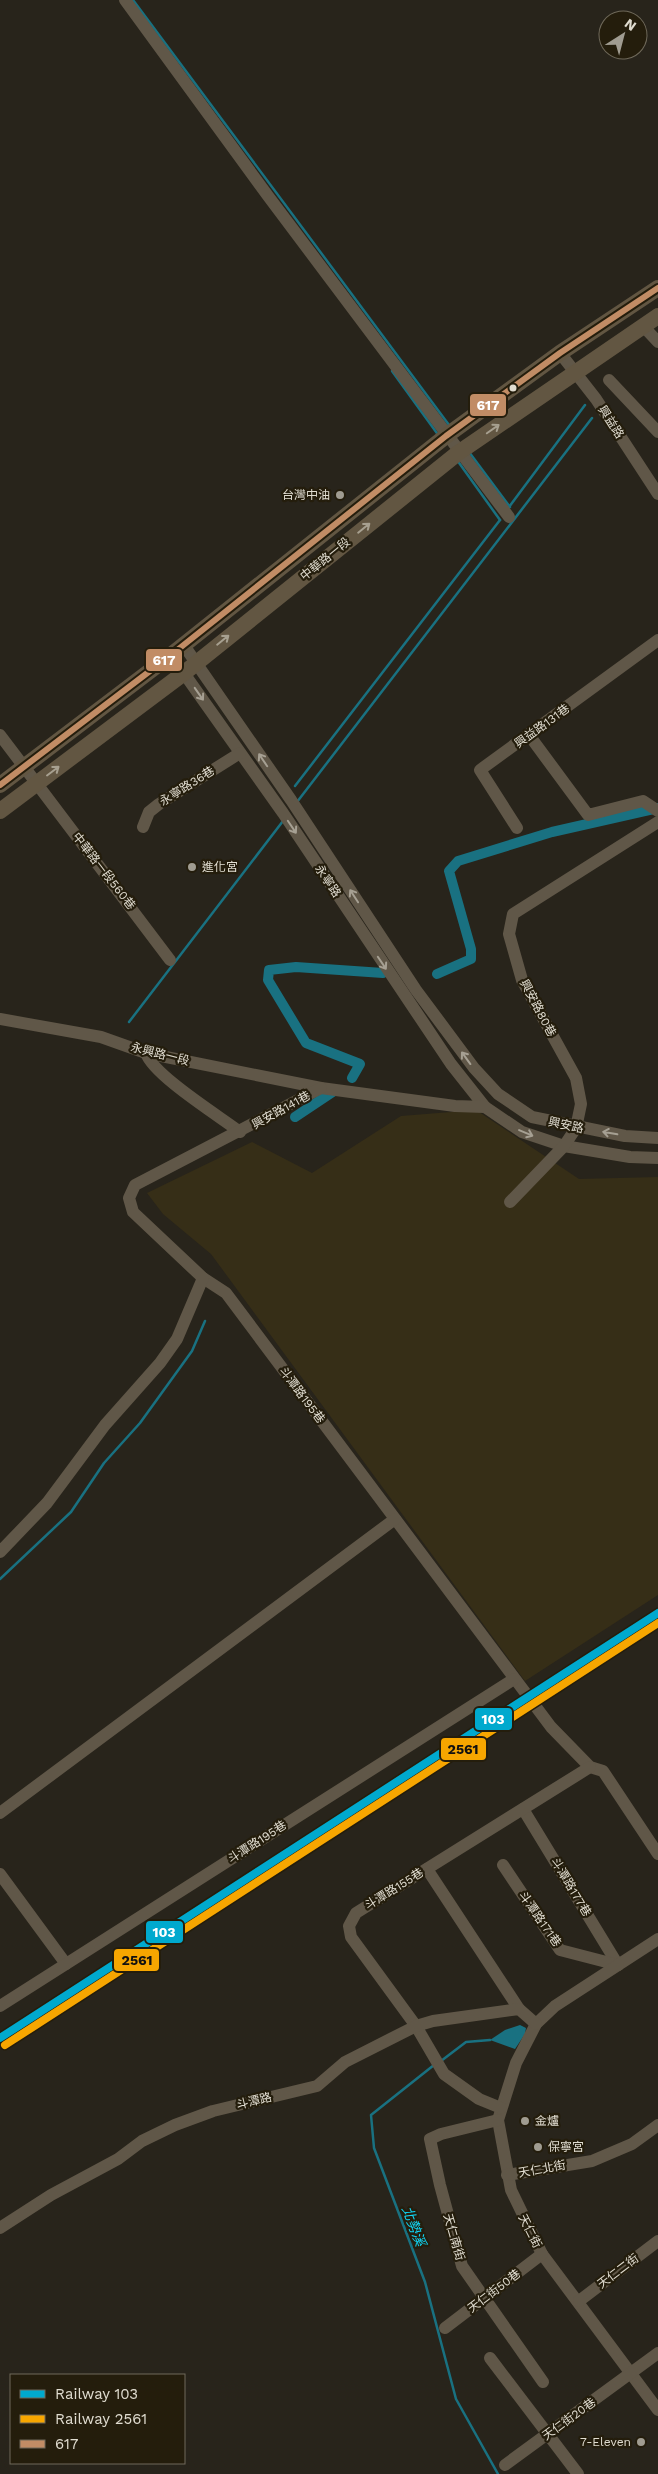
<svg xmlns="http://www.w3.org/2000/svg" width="658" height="2474" font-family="'Work Sans','Noto Sans TC',sans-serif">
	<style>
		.built { fill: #362e17 }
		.water { fill: #197181 }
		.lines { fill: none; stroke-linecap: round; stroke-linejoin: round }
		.stream { stroke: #197181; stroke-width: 2.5 }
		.canal { stroke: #197181; stroke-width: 10 }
		.minor { stroke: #605748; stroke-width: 12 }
		.major { stroke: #625642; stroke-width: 16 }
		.bus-1-casing { stroke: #241d0c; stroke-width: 10 }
		.bus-1 { stroke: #c18c65; stroke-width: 6 }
		.rail-1-casing { stroke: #241d0c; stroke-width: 11 }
		.rail-2-casing { stroke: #241d0c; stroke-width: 11 }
		.rail-1 { stroke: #00a9ce; stroke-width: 8 }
		.rail-2 { stroke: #f7a600; stroke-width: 8 }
		.oneway { stroke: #a7a090 }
		.oneway2 { stroke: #a6a093 }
		.bus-dot { fill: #e0dcd0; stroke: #241d0c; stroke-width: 2 }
		.poi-dot { fill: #a09c91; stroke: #241d0c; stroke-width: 2 }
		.labels { text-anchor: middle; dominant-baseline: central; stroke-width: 4.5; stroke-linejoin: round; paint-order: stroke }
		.street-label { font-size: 12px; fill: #e0dcd0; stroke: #241d0c }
		.poi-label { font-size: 12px; fill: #e0dcd0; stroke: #241d0c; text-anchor: start }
		.water-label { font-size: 14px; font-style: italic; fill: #10d5f5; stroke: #241d0c }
		.line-badge { stroke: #241d0c; stroke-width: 2 }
		.badge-label { font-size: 14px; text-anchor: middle; font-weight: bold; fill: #fff }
		.pale-badge-label { font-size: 14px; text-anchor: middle; font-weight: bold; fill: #111 }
	</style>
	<rect width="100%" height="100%" fill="#28241b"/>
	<polygon class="built" points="476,1110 579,1179 658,1177 658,1595 525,1681 211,1254 163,1214 147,1193 252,1142 312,1173 401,1116"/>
	<polygon class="water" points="520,2025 526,2028 525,2034 515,2049 490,2040 505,2030"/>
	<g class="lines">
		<g class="stream">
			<polyline points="133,0 449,425"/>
			<polyline points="392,371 439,436"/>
			<polyline points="469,452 510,507"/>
			<polyline points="457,460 500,520"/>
			<polyline points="509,507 585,405"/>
			<polyline points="295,786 500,520"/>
			<polyline points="297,802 592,418"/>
			<polyline points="129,1022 283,821"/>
			<polyline points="0,1579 71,1512 104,1463 140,1423 192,1351 205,1321"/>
			<polyline points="441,2061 466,2042 490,2040"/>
			<polyline points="434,2065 371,2115 374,2148 425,2282 456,2399 498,2474"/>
		</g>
		<g class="canal">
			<polyline points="437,974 471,959 471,949 449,871 458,861 552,832 658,808"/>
			<polyline points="352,1078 360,1064 306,1043 268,980 269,970 296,967 383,973"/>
			<polyline points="295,1117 334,1091"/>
		</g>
		<g class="minor">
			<polyline points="125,0 268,196 509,517"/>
			<polyline points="643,326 658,342"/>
			<polyline points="560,353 596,399 658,494"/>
			<polyline points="609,380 658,432"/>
			<polyline points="183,644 291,800 416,990 474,1068 498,1094 532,1117 625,1136 658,1138"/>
			<polyline points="171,655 283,813 451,1064 485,1107"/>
			<polyline points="0,735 170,960"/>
			<polyline points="529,735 588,815 643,801 658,811"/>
			<polyline points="143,827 149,812 159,804 240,753"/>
			<polyline points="517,828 480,770 658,640"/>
			<polyline points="0,1019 101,1037 146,1053 321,1088 455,1106 485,1107 522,1132 564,1146 630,1157 658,1158"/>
			<path d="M146,1053C153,1075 219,1116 240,1132"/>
			<polyline points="510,1202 564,1146 576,1128 581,1104 576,1078 522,980 509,934 513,914 658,822"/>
			<polyline points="203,1278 226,1293 551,1727 590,1767 603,1771 658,1854"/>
			<polyline points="0,1552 47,1503 105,1425 160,1363 177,1339 203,1278 133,1212 129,1198 135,1185 321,1088"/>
			<polyline points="523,1809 618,1965"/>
			<polyline points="0,1813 395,1519"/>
			<polyline points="503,1865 560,1950 618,1965"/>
			<polyline points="427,1869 519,2009"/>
			<polyline points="0,1874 66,1964"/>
			<polyline points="658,1939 555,2006 536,2024 516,2063 498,2120 511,2190 542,2254 658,2410"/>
			<polyline points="0,2006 514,1679"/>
			<polyline points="501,2108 479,2099 444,2074 416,2026 351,1937 349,1926 356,1913 590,1767"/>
			<polyline points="498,2120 441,2134 430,2139 440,2185 462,2266 543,2382"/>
			<polyline points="507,2175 592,2161 632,2144 658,2125"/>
			<polyline points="0,2228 51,2195 118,2159 142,2141 175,2125 213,2111 317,2086 345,2062 416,2026 433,2021 519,2009 536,2024"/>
			<polyline points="579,2301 658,2241"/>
			<polyline points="445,2328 542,2254"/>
			<polyline points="490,2358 578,2474"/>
			<polyline points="505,2465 658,2353"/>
		</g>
		<g class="major">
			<polyline points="0,785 171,655 446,436 560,353 658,288"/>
			<polyline points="0,811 184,673 458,453 658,316"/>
		</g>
		<defs>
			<polyline id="bus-1" points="0,785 171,655 446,436 560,353 658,288"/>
		</defs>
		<use href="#bus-1" class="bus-1-casing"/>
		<use href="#bus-1" class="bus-1"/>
		<defs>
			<polyline id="rail-1" points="0,2038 658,1613"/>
			<polyline id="rail-2" points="5,2045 658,1623"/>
		</defs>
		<use href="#rail-1" class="rail-1-casing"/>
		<use href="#rail-2" class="rail-2-casing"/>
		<use href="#rail-1" class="rail-1"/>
		<use href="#rail-2" class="rail-2"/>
	</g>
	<defs><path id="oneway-shaft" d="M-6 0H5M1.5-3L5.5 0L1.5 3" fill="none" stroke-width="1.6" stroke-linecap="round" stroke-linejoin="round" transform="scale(1.25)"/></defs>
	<g class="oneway">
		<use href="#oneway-shaft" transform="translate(493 429) rotate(-35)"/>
		<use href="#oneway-shaft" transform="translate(364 528) rotate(-39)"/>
		<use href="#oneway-shaft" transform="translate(223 640) rotate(-39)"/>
		<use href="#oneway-shaft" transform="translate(53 771) rotate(-37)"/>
	</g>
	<g class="oneway2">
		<use href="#oneway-shaft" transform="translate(199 694) rotate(55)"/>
		<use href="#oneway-shaft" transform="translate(263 760) rotate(-124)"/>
		<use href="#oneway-shaft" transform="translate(292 827) rotate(56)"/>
		<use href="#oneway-shaft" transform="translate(354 896) rotate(-123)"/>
		<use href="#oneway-shaft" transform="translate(382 963) rotate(56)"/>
		<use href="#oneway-shaft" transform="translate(466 1058) rotate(-126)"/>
		<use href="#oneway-shaft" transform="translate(526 1133) rotate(23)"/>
		<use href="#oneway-shaft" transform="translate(610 1133) rotate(-170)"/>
	</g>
	<circle class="bus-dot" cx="513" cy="388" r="4.5"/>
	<g class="poi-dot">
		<circle cx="340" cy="495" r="5"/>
		<circle cx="192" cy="867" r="5"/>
		<circle cx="525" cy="2121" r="5"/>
		<circle cx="538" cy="2147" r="5"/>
		<circle cx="641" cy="2442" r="5"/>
	</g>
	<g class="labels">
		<g class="street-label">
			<text transform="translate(611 422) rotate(57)">興益路</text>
			<text transform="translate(325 559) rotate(-39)">中華路一段</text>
			<text transform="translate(542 726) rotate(-36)">興益路131巷</text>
			<text transform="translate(187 786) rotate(-32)">永寧路36巷</text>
			<text transform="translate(104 871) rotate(52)">中華路一段560巷</text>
			<text transform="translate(328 881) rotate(56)">永寧路</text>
			<text transform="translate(538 1008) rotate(62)">興安路80巷</text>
			<text transform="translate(160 1054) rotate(14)">永興路一段</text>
			<text transform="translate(281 1110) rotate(-29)">興安路141巷</text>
			<text transform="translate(566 1125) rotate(12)">興安路</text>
			<text transform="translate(302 1395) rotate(53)">斗潭路195巷</text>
			<text transform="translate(257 1842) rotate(-33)">斗潭路195巷</text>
			<text transform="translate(571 1887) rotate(59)">斗潭路177巷</text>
			<text transform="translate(394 1889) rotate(-32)">斗潭路155巷</text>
			<text transform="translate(540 1919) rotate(55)">斗潭路171巷</text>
			<text transform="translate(254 2101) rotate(-14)">斗潭路</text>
			<text transform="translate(542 2169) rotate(-10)">天仁北街</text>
			<text transform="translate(530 2231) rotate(63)">天仁街</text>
			<text transform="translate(454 2237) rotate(74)">天仁南街</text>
			<text transform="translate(618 2271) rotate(-37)">天仁二街</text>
			<text transform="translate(494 2291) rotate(-37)">天仁街50巷</text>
			<text transform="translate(569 2419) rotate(-36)">天仁街20巷</text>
		</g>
		<g class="poi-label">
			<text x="330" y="495" text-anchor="end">台灣中油</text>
			<text x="202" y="867">進化宮</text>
			<text x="535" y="2121">金爐</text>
			<text x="548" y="2147">保寧宮</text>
			<text x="631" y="2442" text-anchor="end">7-Eleven</text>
		</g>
		<g class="water-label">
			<text transform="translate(414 2226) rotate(69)">北勢溪</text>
		</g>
	</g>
	<g class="line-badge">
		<rect x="469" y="393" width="38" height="24" rx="5" fill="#c18c65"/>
		<rect x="145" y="648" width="38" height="24" rx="5" fill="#c18c65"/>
		<rect x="474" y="1707" width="39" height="24" rx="5" fill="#00a9ce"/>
		<rect x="440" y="1737" width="47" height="24" rx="5" fill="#f7a600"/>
		<rect x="145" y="1920" width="39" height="24" rx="5" fill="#00a9ce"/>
		<rect x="113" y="1948" width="47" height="24" rx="5" fill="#f7a600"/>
	</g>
	<g class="badge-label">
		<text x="488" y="410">617</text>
		<text x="164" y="665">617</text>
		<text x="493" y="1724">103</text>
		<text x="164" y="1937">103</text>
	</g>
	<g class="pale-badge-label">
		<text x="463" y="1754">2561</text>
		<text x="137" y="1965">2561</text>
	</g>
	<rect x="10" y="2374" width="175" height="90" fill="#241d0c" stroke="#6f695a"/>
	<rect x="20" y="2390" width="25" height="8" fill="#00a9ce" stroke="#6f695a"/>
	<text x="55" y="2399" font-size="15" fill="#e0dcd0">Railway 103</text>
	<rect x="20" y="2415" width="25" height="8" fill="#f7a600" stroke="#6f695a"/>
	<text x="55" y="2424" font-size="15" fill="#e0dcd0">Railway 2561</text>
	<rect x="20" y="2440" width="25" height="8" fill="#c18c65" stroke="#6f695a"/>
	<text x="55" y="2449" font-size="15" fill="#e0dcd0">617</text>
	<g transform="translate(623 35) rotate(36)"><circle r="24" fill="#241d0c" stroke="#6f695a"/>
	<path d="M0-4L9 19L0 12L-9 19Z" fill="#a09c91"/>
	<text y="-8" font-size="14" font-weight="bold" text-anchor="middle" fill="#e0dcd0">N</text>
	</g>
</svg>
